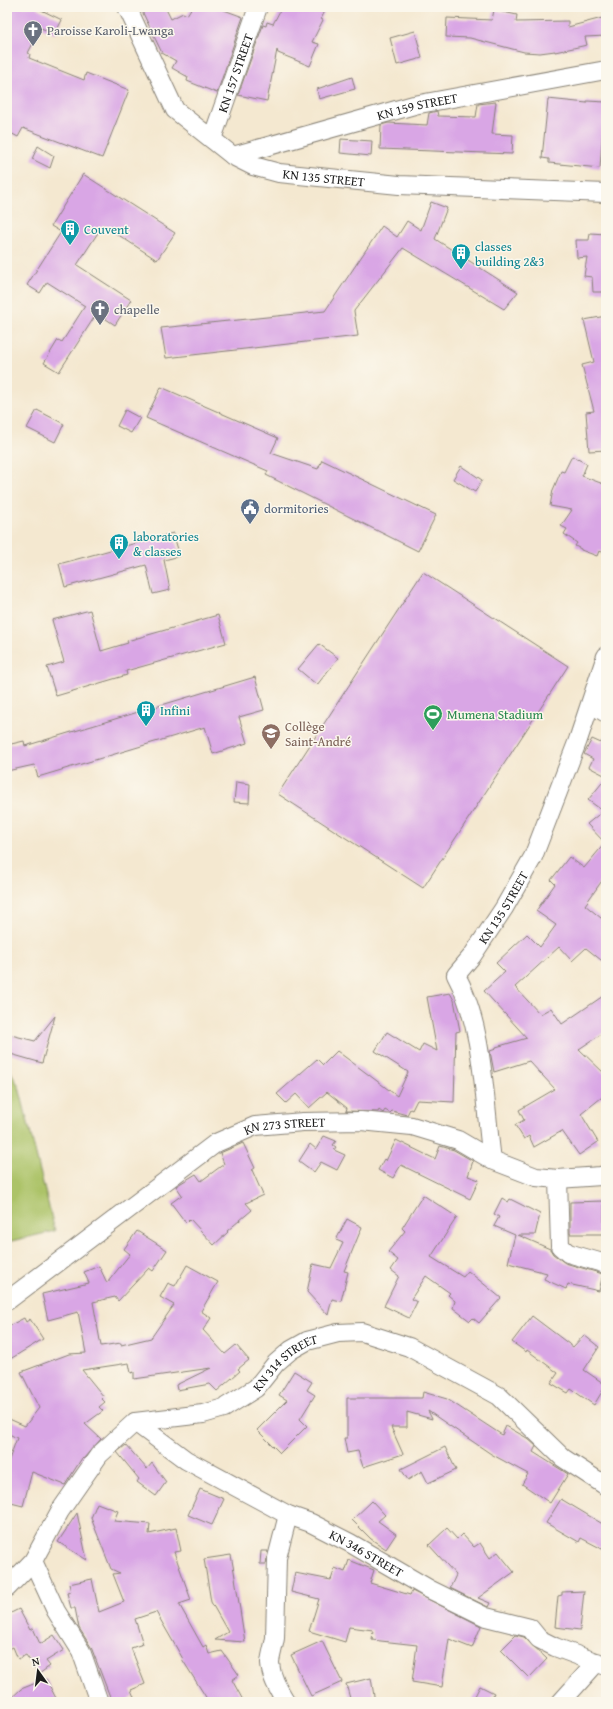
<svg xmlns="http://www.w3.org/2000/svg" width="613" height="1709" font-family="'Gentium Book Plus',serif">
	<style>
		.green { fill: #acc368; stroke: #647042 }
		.building { fill: #d9a6e5 }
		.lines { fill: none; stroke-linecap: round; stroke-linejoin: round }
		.minor-casing { stroke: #888276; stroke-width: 20 }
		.minor { stroke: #fff; stroke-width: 18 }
		.labels { text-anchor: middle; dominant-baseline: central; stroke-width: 3; stroke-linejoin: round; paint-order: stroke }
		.worship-label { font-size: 13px; fill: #5b616d; stroke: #fbf7ec; text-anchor: start }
		.street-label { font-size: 13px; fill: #1c1c1c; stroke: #fbf7ec }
		.culture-label { font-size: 13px; fill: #0d838f; stroke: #fbf7ec; text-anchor: start }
		.service-label { font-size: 13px; fill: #4e5e75; stroke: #fbf7ec; text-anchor: start }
		.leisure-label { font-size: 13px; fill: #27864d; stroke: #fbf7ec; text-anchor: start }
		.education-label { font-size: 13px; fill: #785e54; stroke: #fbf7ec; text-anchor: start }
	</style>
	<rect width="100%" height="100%" fill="#fbf7ec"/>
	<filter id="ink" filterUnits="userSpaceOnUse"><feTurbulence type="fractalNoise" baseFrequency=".025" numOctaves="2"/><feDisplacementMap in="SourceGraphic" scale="8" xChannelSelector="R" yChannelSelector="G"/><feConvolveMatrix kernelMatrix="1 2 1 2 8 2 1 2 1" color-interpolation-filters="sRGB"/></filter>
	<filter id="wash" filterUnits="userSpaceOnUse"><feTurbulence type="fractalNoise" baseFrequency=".012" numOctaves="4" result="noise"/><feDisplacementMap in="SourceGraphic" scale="16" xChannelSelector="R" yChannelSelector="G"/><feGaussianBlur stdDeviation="0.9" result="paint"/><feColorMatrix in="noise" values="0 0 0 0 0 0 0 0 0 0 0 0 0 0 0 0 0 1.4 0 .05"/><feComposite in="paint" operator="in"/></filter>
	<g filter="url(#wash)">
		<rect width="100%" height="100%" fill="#f4e8d0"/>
		<polygon class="green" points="7,1064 19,1087 55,1231 7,1242"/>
		<g id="blocks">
			<g class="building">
				<polygon points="7,7 35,7 62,20 55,34 41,28 28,53 30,54 29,58 84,80 86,73 129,90 102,158 23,128 18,137 7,131"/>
				<polygon points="149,7 165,7 171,19 183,13 187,15 192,7 225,7 224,10 243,17 217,93 187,81 188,77 172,68 176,61 162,53 142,11"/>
				<polygon points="282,7 327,7 321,19 323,20 312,42 319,44 310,66 278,53 277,50 267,101 238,95 263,25 266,26 267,22 273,24"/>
				<polygon points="494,10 517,15 516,22 568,21 568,27 606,17 606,36 585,37 587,45 555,52 555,51 540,53 524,52 470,38 446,37 447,18 492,20"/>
				<polygon points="415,31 422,58 397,65 390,38"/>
				<polygon points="352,77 355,89 319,99 317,89"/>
				<polygon points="548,99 587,103 587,101 606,102 606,127 603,127 600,168 549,163 549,159 542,158"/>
				<polygon points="496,102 492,134 513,135 512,154 380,149 381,125 388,123 427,125 429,113 437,111 438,116 476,117 478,104"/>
				<polygon points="341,139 372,141 371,156 340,153"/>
				<polygon points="38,146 54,156 50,168 32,159"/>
				<polygon points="83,174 175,233 157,260 103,225 77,265 131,300 115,325 97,313 59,372 44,363 58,340 62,342 85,306 47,282 40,293 27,285 61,232 51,226"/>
				<polygon points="431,202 447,208 435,239 518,292 504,309 403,248 354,311 358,336 166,358 161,328 325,311 382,226 397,237 407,221 421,230"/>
				<polygon points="590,233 606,234 606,292 593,292 592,277 584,276 587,257 577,258 576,240 589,240"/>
				<polygon points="606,316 606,450 589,451 586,412 594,411 582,365 594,362 584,320"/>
				<polygon points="161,387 278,438 271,453 318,469 322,460 436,515 418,551 266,475 268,471 146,418"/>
				<polygon points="37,410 64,424 55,442 27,428"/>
				<polygon points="125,410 140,418 131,433 117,426"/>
				<polygon points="572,456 587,464 582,476 606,485 606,553 599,551 597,556 581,550 581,549 575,546 577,543 564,534 567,529 561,526 572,510 550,506 553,490 561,471 564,472"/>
				<polygon points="461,466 482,480 475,492 453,479"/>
				<polygon points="173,533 180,556 164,560 170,590 153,594 146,565 65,587 59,564"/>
				<polygon points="423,572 568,666 423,888 278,794"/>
				<polygon points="90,610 101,651 128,643 127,641 218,615 226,643 126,671 127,675 56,696 47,667 64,662 52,620"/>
				<polygon points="319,644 338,658 317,685 298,669"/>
				<polygon points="255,677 264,710 239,717 247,743 213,754 205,727 38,777 34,765 7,771 7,745 24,741 25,746"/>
				<polygon points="606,734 606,776 589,767 593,759 584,754 592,739 601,743"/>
				<polygon points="606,778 606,875 585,905 606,922 606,964 586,948 572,961 559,947 515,987 540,1014 551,1008 562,1024 606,994 606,1031 579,1049 606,1075 606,1094 581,1114 598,1142 579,1155 562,1131 534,1147 529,1136 524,1139 515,1125 524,1120 519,1110 555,1089 529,1061 494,1072 490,1051 496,1049 496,1047 527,1038 484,991 505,972 496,963 527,934 540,947 556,925 536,911 555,884 551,880 569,857 584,868 605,843 587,824 603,811 588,800"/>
				<polygon points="236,782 250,784 249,803 234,802"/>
				<polygon points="450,993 454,1000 460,1031 456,1032 454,1102 417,1100 412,1110 410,1109 407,1115 392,1111 390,1113 385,1110 383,1113 379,1110 378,1112 346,1111 347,1108 327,1092 309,1108 296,1094 286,1103 277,1094 317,1059 323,1065 337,1051 397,1096 408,1072 375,1051 387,1032 419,1052 423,1044 437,1051 427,997"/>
				<polygon points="55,1016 42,1063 7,1053 7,1034 35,1041"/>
				<polygon points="324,1136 336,1141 333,1145 336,1147 334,1150 345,1155 337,1170 321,1162 314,1172 299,1161 310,1144 316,1149"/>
				<polygon points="396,1140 435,1159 440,1146 454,1150 473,1161 468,1176 479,1180 470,1199 401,1165 393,1178 378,1170 384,1159 386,1161"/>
				<polygon points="243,1143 255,1168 252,1170 263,1195 246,1203 252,1210 227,1231 228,1232 214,1245 190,1219 186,1223 171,1203 182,1195 176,1186 196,1174 201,1181 224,1164 220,1153"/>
				<polygon points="423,1195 457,1217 431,1257 463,1277 468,1271 501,1298 479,1323 473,1318 470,1321 453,1308 455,1301 448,1295 450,1293 426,1276 411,1299 417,1302 409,1318 384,1306 399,1276 391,1270 398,1260 388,1252 405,1231 402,1228"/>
				<polygon points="502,1198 508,1202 510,1199 540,1214 535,1235 518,1235 550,1249 553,1254 565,1263 603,1274 599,1291 568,1284 566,1289 544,1279 547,1273 508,1263 515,1235 494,1226 499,1217 494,1214"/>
				<polygon points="604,1201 604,1234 570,1234 570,1202"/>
				<polygon points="347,1219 362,1227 344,1271 348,1272 341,1301 332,1299 328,1315 307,1292 313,1264 331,1268 343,1243 336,1240"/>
				<polygon points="137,1231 167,1250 153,1271 149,1268 118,1301 115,1297 93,1302 101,1346 121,1343 121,1345 151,1338 174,1305 160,1297 168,1283 175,1286 187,1265 218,1282 201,1311 211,1318 203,1330 225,1354 236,1345 249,1360 238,1369 240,1371 217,1391 210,1384 177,1390 176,1385 211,1368 134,1379 134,1372 131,1373 129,1363 82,1370 104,1397 102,1399 105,1402 99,1407 103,1411 85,1424 101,1439 83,1459 82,1458 65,1485 32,1472 23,1506 7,1502 7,1465 17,1438 7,1433 7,1418 25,1426 39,1408 21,1372 69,1354 86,1353 78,1312 48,1320 42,1294 89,1283 84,1272 99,1266 107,1283 130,1254 124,1249"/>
				<polygon points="532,1316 573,1347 584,1335 599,1347 584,1370 606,1385 594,1405 571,1389 568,1393 551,1383 558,1373 527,1350 526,1352 512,1342"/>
				<polygon points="24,1318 26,1322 30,1319 43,1339 7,1361 7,1327"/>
				<polygon points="294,1371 312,1382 307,1390 315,1395 300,1419 307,1426 280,1453 257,1430 287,1400 279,1395"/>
				<polygon points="423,1392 447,1399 502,1435 506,1426 527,1438 536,1446 533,1452 568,1474 550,1503 522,1484 528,1474 491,1454 428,1411 432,1419 407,1412 407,1427 391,1427 403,1454 363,1467 358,1451 347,1453 344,1438 347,1438 347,1398 422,1398"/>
				<polygon points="126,1445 147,1469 152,1463 166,1482 156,1496 137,1482 139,1479 117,1452"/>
				<polygon points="445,1447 456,1470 428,1483 422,1471 408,1480 401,1469"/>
				<polygon points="200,1489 224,1499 212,1525 188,1515"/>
				<polygon points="561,1499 606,1526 606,1551 581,1538 579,1542 546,1523"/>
				<polygon points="372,1501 385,1515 378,1521 396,1534 386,1549 371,1539 352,1520"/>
				<polygon points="97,1503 118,1511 114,1521 150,1524 149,1534 176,1528 181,1551 174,1552 191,1600 179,1604 203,1647 206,1645 209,1654 222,1651 239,1675 232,1680 244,1702 209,1702 182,1659 183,1659 156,1612 135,1619 143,1644 131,1648 145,1684 131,1690 134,1697 122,1702 112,1702 91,1647 79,1628 75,1608 71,1608 67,1593 71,1592 69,1584 92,1579 99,1612 124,1602 113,1574 120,1573 111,1569 91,1518"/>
				<polygon points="77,1513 87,1560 58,1542"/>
				<polygon points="447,1528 457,1539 462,1534 474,1547 480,1543 490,1558 498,1552 514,1572 478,1598 490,1603 488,1607 450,1588 456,1575 429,1545"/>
				<polygon points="261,1551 268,1551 266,1564 260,1564"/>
				<polygon points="231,1555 234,1571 245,1642 215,1640 228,1632 211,1602 204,1559"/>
				<polygon points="349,1560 374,1570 370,1583 410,1595 412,1591 481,1626 472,1648 449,1639 442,1687 412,1682 417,1645 372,1640 373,1630 349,1627 345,1642 309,1631 319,1599 291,1592 295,1573 331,1580 335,1568 345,1572"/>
				<polygon points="584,1591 580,1630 555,1627 558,1596 562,1595 562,1592"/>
				<polygon points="19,1609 30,1630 33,1628 40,1644 54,1635 64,1650 46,1661 50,1666 39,1674 26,1655 18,1659 13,1647 7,1650 7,1615"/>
				<polygon points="516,1635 524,1637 547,1659 529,1678 501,1650"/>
				<polygon points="322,1641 342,1682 311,1696 291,1655"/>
				<polygon points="371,1678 375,1702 351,1702 346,1684"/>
				<polygon points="46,1679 58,1702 7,1702 21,1689"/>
				<polygon points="480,1686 494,1693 490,1702 472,1702"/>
			</g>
		</g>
	</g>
	<g filter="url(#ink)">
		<use href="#blocks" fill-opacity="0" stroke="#888276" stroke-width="1"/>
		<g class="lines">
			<defs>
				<g id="minor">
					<path id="s1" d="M127,7L175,110L233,156L253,166L279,173L399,185L606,193"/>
					<path id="s2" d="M212,139L258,7"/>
					<path id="s3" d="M233,156L414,105L606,70"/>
					<polyline points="591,704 606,713"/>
					<path id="s4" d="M492,1160C484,1101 484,1027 456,975L472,956L504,908L533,857L578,740L606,656"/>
					<polyline points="558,1179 560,1246 568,1253 606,1264"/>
					<path id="s5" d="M7,1301L216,1143L255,1126L303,1122L361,1121L412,1126L458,1140L492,1160L536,1177L558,1179L601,1176L606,1174"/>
					<path id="s6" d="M135,1422L186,1460L288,1515L311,1523L350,1543L429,1589L486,1617L530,1628L539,1639L555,1647L606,1666"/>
					<polyline points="33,1561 56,1611 81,1651 99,1702"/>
					<path id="s7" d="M7,1588L33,1561L60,1511L99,1455L135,1422L203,1414L224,1408L256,1388L276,1363L291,1350L307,1341L338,1333L362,1332L409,1347L499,1396L563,1458L606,1486"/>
					<path d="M286,1702C279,1690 271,1678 270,1663C270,1658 274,1645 275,1638L277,1558L288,1515"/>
					<polyline points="561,1702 597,1662"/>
				</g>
			</defs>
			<use href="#minor" class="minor-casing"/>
			<use href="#minor" class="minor"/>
		</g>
	</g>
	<defs>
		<symbol id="church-pin" viewBox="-11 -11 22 30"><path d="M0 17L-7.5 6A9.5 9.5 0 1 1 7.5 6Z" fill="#6b7280" stroke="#fbf7ec"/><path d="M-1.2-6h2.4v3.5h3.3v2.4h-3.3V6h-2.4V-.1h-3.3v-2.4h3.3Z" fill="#fff"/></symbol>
		<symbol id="building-pin" viewBox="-11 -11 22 30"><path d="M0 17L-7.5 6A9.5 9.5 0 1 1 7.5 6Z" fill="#0f9aa8" stroke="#fbf7ec"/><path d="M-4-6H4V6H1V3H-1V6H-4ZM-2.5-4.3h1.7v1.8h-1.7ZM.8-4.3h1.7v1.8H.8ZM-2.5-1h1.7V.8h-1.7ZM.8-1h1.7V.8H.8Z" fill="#fff"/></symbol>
		<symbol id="civic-pin" viewBox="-11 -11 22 30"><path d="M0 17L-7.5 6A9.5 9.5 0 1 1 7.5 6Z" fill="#5c6f8a" stroke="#fbf7ec"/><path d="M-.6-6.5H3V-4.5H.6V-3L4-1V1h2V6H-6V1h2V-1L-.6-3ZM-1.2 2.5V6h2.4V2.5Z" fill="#fff"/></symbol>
		<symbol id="stadium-pin" viewBox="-11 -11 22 30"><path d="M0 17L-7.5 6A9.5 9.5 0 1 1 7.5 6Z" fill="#2e9e5b" stroke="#fbf7ec"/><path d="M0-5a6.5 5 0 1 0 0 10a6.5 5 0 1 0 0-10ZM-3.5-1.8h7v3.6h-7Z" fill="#fff"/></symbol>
		<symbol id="school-pin" viewBox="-11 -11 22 30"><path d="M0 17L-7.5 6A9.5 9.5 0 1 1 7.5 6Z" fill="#8d6e63" stroke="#fbf7ec"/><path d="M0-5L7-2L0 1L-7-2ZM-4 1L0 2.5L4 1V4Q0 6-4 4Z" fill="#fff"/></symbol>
	</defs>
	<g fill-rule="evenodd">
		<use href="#church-pin" x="22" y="19" width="22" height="30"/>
		<use href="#building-pin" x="59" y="218" width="22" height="30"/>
		<use href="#building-pin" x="450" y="242" width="22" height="30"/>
		<use href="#church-pin" x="89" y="298" width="22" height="30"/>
		<use href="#civic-pin" x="239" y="497" width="22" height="30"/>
		<use href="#building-pin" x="108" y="532" width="22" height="30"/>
		<use href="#building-pin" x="135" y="699" width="22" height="30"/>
		<use href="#stadium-pin" x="422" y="703" width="22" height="30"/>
		<use href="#school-pin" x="260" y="722" width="22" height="30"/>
	</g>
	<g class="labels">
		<g class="worship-label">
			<text x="47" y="30">Paroisse Karoli-Lwanga</text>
			<text x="114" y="309">chapelle</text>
		</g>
		<g class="street-label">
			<text stroke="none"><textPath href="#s2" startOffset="70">KN 157 STREET</textPath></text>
			<text stroke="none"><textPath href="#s3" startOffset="191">KN 159 STREET</textPath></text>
			<text stroke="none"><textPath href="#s1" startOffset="282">KN 135 STREET</textPath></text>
			<text stroke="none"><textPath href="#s4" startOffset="272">KN 135 STREET</textPath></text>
			<text stroke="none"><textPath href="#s5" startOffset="334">KN 273 STREET</textPath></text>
			<text stroke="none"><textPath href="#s7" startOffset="379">KN 314 STREET</textPath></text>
			<text stroke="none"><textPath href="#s6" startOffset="267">KN 346 STREET</textPath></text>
		</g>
		<g class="culture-label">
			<text x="84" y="229">Couvent</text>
			<text x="475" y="246">classes<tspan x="475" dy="15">building 2&amp;3</tspan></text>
			<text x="133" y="536">laboratories<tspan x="133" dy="15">&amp; classes</tspan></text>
			<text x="160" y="710">Infini</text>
		</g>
		<g class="service-label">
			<text x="264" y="508">dormitories</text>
		</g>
		<g class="leisure-label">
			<text x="447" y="714">Mumena Stadium</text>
		</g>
		<g class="education-label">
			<text x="285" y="726">Collège<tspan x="285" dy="15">Saint-André</tspan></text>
		</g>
	</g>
	<rect width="613" height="1709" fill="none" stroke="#fbf7ec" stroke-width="24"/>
	<g transform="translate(38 1671) rotate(346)" stroke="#fbf7ec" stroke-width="3" paint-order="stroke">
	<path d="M0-3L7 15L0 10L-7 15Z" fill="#1c1c1c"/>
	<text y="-6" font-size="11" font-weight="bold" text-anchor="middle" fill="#1c1c1c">N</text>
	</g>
</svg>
